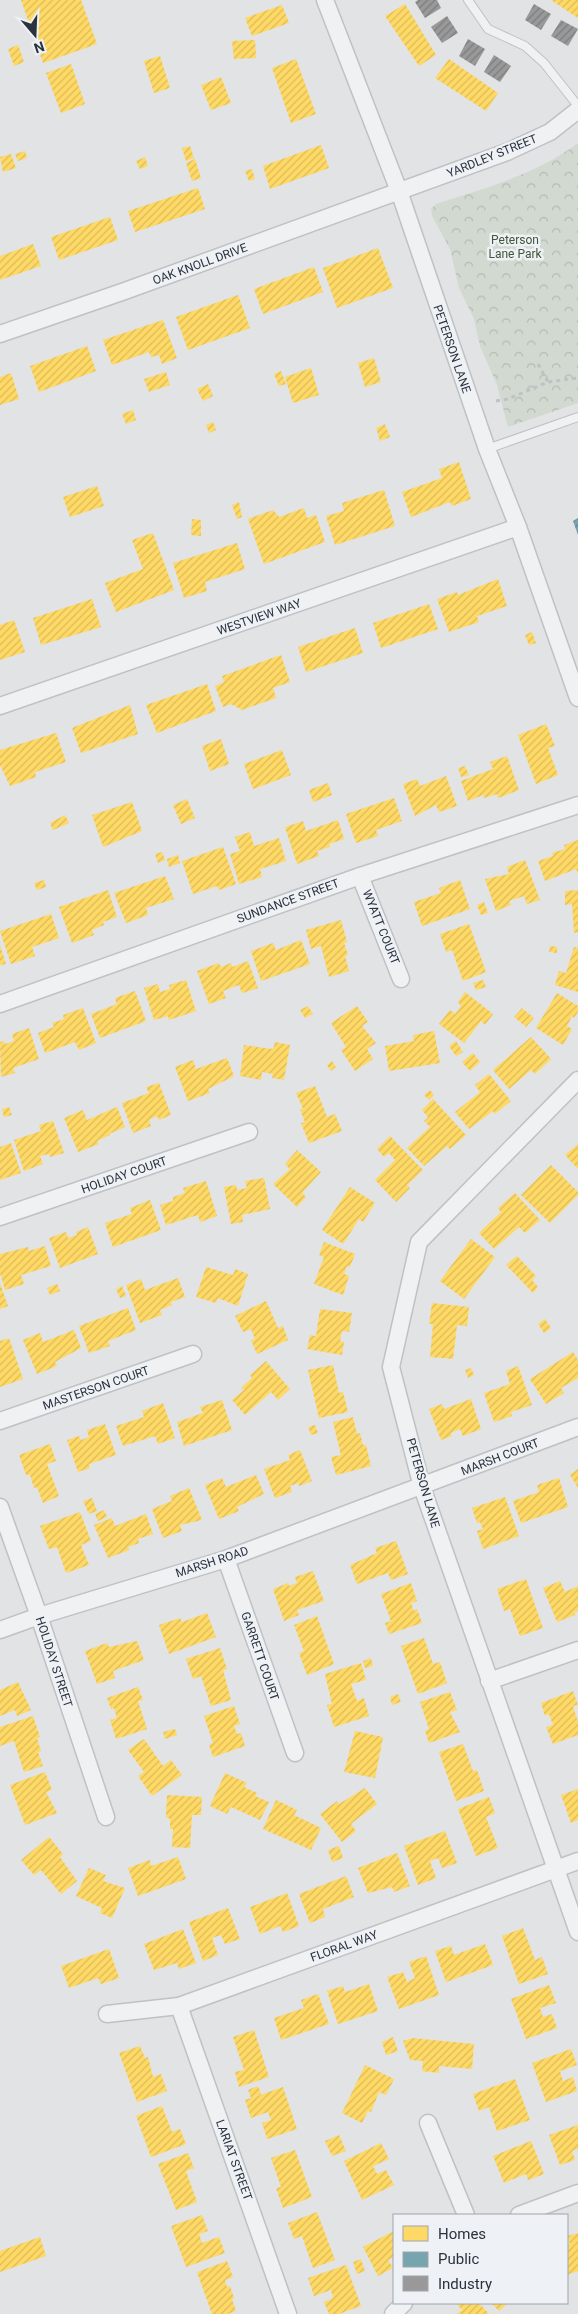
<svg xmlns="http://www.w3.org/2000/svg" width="578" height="2314" font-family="Roboto,sans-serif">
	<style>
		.park { fill: url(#park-crowns) }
		.homes { fill: url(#homes-hatch) }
		.public { fill: url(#public-hatch) }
		.industry { fill: url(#industry-hatch) }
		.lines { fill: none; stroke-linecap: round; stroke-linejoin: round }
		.lane-casing { stroke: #bfc1c3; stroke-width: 10 }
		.street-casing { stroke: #bfc1c3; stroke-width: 19 }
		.path { stroke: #bfc2c4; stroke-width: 3; stroke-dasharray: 4 4; stroke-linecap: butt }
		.lane { stroke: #f0f1f3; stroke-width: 8 }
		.street { stroke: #f0f1f3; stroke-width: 16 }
		.labels { text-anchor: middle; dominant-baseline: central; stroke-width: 5; stroke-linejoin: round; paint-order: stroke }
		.street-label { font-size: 12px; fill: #2a323d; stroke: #eef1f5 }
		.park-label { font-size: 12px; fill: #405738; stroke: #eef1f5 }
	</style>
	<defs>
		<pattern id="park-crowns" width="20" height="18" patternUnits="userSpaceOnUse" patternTransform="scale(1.25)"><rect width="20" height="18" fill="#d2d9d1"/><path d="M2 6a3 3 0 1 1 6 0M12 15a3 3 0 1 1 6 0" fill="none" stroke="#b4bbb4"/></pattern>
		<pattern id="homes-hatch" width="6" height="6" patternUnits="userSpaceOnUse" patternTransform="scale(1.25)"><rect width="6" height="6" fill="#ffd966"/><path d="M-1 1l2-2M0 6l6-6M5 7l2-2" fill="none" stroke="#dbbb59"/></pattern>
		<pattern id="public-hatch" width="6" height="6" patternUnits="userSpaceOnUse" patternTransform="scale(1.25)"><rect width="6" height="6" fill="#76a5af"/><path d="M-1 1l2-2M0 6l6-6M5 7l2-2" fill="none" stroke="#618790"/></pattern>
		<pattern id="industry-hatch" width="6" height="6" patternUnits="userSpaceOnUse" patternTransform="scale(1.25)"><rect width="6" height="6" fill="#999"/><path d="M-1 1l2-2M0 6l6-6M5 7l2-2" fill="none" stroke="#7d7d7e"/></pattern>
	</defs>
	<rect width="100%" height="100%" fill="#e1e3e5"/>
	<path class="park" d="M578,143V403L508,427L497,385L480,346L474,319L459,288L450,249L432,216L431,209L436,204C485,188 535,175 578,143Z"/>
	<g class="homes">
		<polygon points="21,0 81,0 97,44 43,63"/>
		<polygon points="551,0 578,0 578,18"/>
		<polygon points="405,4 436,55 419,66 385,16"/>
		<polygon points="282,5 289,23 252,36 245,18"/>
		<polygon points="255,40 256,58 234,59 232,41"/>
		<polygon points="18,45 24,62 14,66 8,49"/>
		<polygon points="160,56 170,88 154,93 144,61"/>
		<polygon points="296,59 316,114 291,123 272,68"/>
		<polygon points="449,59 498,93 486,111 435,78"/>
		<polygon points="71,64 85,104 61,113 46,73"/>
		<polygon points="221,77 231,103 211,110 201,85"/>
		<polygon points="321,145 329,168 270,189 263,166"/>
		<polygon points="190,146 194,158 186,161 182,148"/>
		<polygon points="25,151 27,158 18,161 15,154"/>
		<polygon points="11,154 16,168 3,172 0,157"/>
		<polygon points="145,157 148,166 140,169 136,161"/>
		<polygon points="195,159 201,178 192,181 186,163"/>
		<polygon points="252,169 255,179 249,181 245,171"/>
		<polygon points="198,188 205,209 135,232 128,211"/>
		<polygon points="110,217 118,240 59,260 51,237"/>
		<polygon points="33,244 41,266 0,280 0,256"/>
		<polygon points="378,248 393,288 337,308 323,268"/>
		<polygon points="314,267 323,292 263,314 254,289"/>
		<polygon points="238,295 250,328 188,350 176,317"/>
		<polygon points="163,320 177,358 162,364 159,355 151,357 149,352 112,365 103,340"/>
		<polygon points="87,346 96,371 39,392 30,366"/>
		<polygon points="374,358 381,382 365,387 358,363"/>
		<polygon points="311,368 319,395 293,403 285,377"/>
		<polygon points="281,371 286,384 279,386 274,374"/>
		<polygon points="166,372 170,385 149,392 144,379"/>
		<polygon points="11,373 19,399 0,405 0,377"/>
		<polygon points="208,384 213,396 203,401 197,389"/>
		<polygon points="133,410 136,420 126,424 122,414"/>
		<polygon points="213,422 216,430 209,433 206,425"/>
		<polygon points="385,424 390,437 380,441 376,428"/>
		<polygon points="459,462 471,499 452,506 450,502 411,517 402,492 442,478 439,469"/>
		<polygon points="97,486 104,506 70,517 63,497"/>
		<polygon points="384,490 395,526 335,545 326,516 344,511 342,503"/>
		<polygon points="239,502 242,517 237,519 232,505"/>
		<polygon points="304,508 307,518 316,515 325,542 264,564 248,519 273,510 279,517"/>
		<polygon points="192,519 201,520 201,536 191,535"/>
		<polygon points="153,533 174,590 116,612 105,583 143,569 132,540"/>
		<polygon points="237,543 245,569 205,582 207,591 184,598 173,563"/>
		<polygon points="498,579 507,606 477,616 479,622 449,632 437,599 457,592 458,595"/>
		<polygon points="92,599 101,627 41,645 33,618"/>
		<polygon points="429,604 438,629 381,648 373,623"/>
		<polygon points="14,620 25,652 0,660 0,625"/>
		<polygon points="355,628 363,653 306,672 298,647"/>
		<polygon points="532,632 536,643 529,645 525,635"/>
		<polygon points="281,655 290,682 273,688 276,698 242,710 231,704 223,707 215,686 224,682 222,676"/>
		<polygon points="207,684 216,711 157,733 146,705"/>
		<polygon points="130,705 138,734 81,753 72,728"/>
		<polygon points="546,724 555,746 548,748 558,775 536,784 518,735"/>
		<polygon points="56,733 66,762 35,772 36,777 10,786 0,765 0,750"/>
		<polygon points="221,739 229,764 210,771 202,746"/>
		<polygon points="282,750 291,775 253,789 244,764"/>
		<polygon points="507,756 519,790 498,798 497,794 484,798 483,795 468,801 461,781 493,769 490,762"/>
		<polygon points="465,766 469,775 461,777 458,768"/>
		<polygon points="446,776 457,806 439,812 436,805 415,816 403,784 417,779 420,786"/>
		<polygon points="328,783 332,795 313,802 309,790"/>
		<polygon points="394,798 402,821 376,830 378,836 356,843 346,814"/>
		<polygon points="187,799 195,818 181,824 173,805"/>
		<polygon points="132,802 142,831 103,847 92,815"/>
		<polygon points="65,815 69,823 53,830 50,823"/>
		<polygon points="338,820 344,839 329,844 330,847 317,851 319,856 297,864 285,827 303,821 306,831"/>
		<polygon points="250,832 254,846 279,838 286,861 260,869 262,877 239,884 230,854 240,851 235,837"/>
		<polygon points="578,840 578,874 576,869 545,881 538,861 553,856 552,853 565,849 564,845"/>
		<polygon points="223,847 236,884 219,890 217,886 193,894 182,861"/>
		<polygon points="162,852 165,860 158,863 155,854"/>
		<polygon points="178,855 180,863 169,867 167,859"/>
		<polygon points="525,860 540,900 527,904 524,896 509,901 511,905 496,911 485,879 509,874 507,867"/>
		<polygon points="165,876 174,899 146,908 148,915 126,923 114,893"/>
		<polygon points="44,880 46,887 37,890 34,883"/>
		<polygon points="460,880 470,909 422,926 414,902 441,893 439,888"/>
		<polygon points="108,890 117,917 103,922 104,925 92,930 94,935 72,943 59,907"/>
		<polygon points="578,890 578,932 574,933 572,904 565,905 565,891"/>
		<polygon points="484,902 488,913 481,915 477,905"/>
		<polygon points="51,914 59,938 32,947 35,956 11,964 0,931"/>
		<polygon points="341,920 347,942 344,943 348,955 345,956 349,971 329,977 321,946 311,949 306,930"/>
		<polygon points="469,924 486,972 463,981 452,950 446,952 440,934"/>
		<polygon points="301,940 310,964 261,981 251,951 273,943 276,950"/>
		<polygon points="0,945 6,964 0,965"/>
		<polygon points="550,946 557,947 557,953 549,952"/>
		<polygon points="574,947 578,948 578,992 555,985 559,971 566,973"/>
		<polygon points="248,961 258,988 242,993 239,985 223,991 226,998 209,1004 197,971 219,963 221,967 231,963 232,967"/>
		<polygon points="186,980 196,1011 169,1020 168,1016 154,1020 144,988 158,984 160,992 170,989 169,985"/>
		<polygon points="483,980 486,987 476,990 473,983"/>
		<polygon points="135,991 146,1021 100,1038 91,1014 117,1004 115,998"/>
		<polygon points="465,992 493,1014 485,1025 481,1021 464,1043 439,1024 450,1010 455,1014 461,1006 458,1002"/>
		<polygon points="557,993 578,1006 578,1012 574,1018 572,1016 567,1026 572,1029 563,1045 536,1028"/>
		<polygon points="308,1006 313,1014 305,1018 300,1010"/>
		<polygon points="357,1006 368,1022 362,1026 376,1043 367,1049 373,1059 355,1071 341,1050 346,1047 331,1023"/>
		<polygon points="83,1008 96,1043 79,1050 75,1042 45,1053 38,1033 54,1027 52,1023 64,1019 63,1015"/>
		<polygon points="522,1008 534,1018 526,1027 514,1017"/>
		<polygon points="29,1028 39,1059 13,1068 15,1073 1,1077 0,1042 4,1041 5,1044 14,1041 12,1034"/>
		<polygon points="434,1031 440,1063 389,1071 385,1046 414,1041 413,1035"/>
		<polygon points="531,1037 551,1059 535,1074 531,1070 509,1089 493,1070"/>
		<polygon points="456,1041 463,1052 456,1056 449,1046"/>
		<polygon points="275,1042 290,1045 284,1080 272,1078 273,1074 262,1072 261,1080 240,1076 244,1045 273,1049"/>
		<polygon points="473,1053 480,1062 470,1071 462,1062"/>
		<polygon points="227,1058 234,1076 208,1089 210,1093 188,1101 175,1067 193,1060 196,1069"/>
		<polygon points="332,1061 336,1067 331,1071 327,1065"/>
		<polygon points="489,1074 511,1101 495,1114 493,1111 469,1129 455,1112 480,1092 475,1085"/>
		<polygon points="159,1083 171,1115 159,1120 157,1116 149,1120 151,1126 133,1133 122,1103 149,1093 146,1087"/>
		<polygon points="315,1086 327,1117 335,1114 342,1131 309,1143 301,1123 305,1122 300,1110 303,1109 296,1093"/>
		<polygon points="430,1090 434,1095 429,1100 424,1095"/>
		<polygon points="433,1099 466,1135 450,1149 447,1146 424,1166 407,1148 430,1127 424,1121 428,1117 422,1110"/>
		<polygon points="9,1107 12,1115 4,1117 2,1109"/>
		<polygon points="117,1107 125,1127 109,1134 110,1135 97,1141 99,1144 78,1152 64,1118 83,1110 87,1120"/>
		<polygon points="53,1121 64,1153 50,1157 49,1154 40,1156 43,1164 24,1171 14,1140 41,1131 39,1125"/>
		<polygon points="390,1136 423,1170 407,1185 410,1188 396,1202 375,1180 395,1160 389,1153 384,1157 377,1149"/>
		<polygon points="11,1143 21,1173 0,1180 0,1147"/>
		<polygon points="578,1144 578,1169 565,1155"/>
		<polygon points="297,1150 321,1172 302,1193 306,1197 297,1207 273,1184 290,1169 285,1164"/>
		<polygon points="551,1165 578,1192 578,1195 550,1223 521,1195"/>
		<polygon points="264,1178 270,1209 242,1215 243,1222 231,1224 224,1187 236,1185 237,1190 247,1188 245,1181"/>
		<polygon points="206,1181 217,1216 200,1222 198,1215 166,1225 160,1205 173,1201 173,1197 185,1193 183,1188"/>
		<polygon points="350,1187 375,1203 363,1222 359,1219 343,1244 322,1230"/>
		<polygon points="515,1193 540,1220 525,1233 519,1227 494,1249 479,1233 501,1212 498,1208"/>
		<polygon points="150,1200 161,1230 113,1247 105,1223 132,1214 130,1208"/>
		<polygon points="88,1227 98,1254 60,1268 49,1238 66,1232 68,1238 77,1235 76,1232"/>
		<polygon points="471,1239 495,1257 464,1299 440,1281"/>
		<polygon points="324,1242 355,1254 350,1267 347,1266 344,1274 349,1276 343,1295 314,1284 324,1257 319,1255"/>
		<polygon points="45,1246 51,1266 21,1275 24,1284 5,1290 0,1273 0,1254 28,1247 29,1251"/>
		<polygon points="517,1256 536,1276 532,1280 538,1287 533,1293 506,1265"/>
		<polygon points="206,1267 233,1275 235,1269 248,1274 238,1306 218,1298 216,1303 196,1297"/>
		<polygon points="178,1278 185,1297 171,1302 172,1305 160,1310 162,1315 140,1323 126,1285 141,1279 145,1290"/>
		<polygon points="0,1283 8,1306 0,1309"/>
		<polygon points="57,1284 60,1291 50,1295 47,1288"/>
		<polygon points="122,1286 126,1296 120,1298 116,1289"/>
		<polygon points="266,1301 278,1328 283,1326 288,1340 257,1354 251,1340 255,1339 251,1329 243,1332 235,1316"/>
		<polygon points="432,1303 469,1307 467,1326 457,1325 453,1359 430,1357 433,1324 429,1324"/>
		<polygon points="128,1308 136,1330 108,1341 110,1346 89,1353 79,1326"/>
		<polygon points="320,1309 352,1313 349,1332 342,1331 340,1341 344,1342 342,1355 307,1349 310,1335 316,1336"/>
		<polygon points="545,1319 551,1328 544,1333 538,1324"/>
		<polygon points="74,1330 81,1348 55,1362 57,1366 37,1374 23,1340 40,1333 43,1342"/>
		<polygon points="9,1338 23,1379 0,1387 0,1341"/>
		<polygon points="573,1352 578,1360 578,1378 561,1388 564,1393 546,1404 530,1379"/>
		<polygon points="266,1361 290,1389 278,1400 271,1392 245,1415 232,1400 244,1390 241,1388 252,1378 250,1375"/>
		<polygon points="333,1365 339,1393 343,1392 348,1412 319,1418 308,1370"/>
		<polygon points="518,1366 532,1405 511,1412 512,1416 494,1422 484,1393 510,1384 506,1371"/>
		<polygon points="471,1368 474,1375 468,1378 465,1370"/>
		<polygon points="471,1399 481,1429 463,1436 460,1429 451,1433 452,1436 441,1440 429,1409 442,1404 444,1409"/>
		<polygon points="222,1400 232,1430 184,1446 177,1422 203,1413 200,1407"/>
		<polygon points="163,1403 175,1438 158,1444 155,1436 123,1446 116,1426 144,1417 142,1411"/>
		<polygon points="353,1417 357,1434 360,1433 363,1445 366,1445 371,1466 336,1475 331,1457 341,1455 333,1422"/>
		<polygon points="105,1424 116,1455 89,1464 90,1468 78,1472 67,1440 79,1436 81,1440 89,1437 87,1430"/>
		<polygon points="315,1425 318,1433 311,1435 308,1427"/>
		<polygon points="50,1444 56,1461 47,1464 59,1496 43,1503 37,1487 34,1488 30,1475 26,1475 19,1455"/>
		<polygon points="300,1450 312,1481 299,1486 298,1483 290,1486 292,1492 275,1498 264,1469 290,1460 288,1455"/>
		<polygon points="578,1469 578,1488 570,1475"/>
		<polygon points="256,1475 264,1494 237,1507 239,1511 219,1519 205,1485 222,1478 226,1487"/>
		<polygon points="559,1478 568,1507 521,1523 513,1501 539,1492 537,1485"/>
		<polygon points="189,1488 202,1520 180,1525 182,1531 163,1538 152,1509 172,1501 170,1496"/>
		<polygon points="505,1497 519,1536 483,1549 477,1531 483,1529 480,1522 477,1523 472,1508"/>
		<polygon points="92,1498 97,1511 89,1514 83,1501"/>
		<polygon points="104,1510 107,1517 98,1521 95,1514"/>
		<polygon points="80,1512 91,1541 81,1545 89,1565 66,1573 57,1547 49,1549 40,1526"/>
		<polygon points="146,1514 153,1534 138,1539 139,1543 128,1547 129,1550 108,1558 94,1525 112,1518 115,1526"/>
		<polygon points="396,1541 408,1574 391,1580 388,1573 357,1584 350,1565 377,1553 375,1548"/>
		<polygon points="313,1571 324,1601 297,1610 299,1615 284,1621 273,1589 288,1583 289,1586 297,1583 295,1577"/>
		<polygon points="526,1579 543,1628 520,1636 510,1609 504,1611 497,1589"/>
		<polygon points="560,1581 565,1592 578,1586 578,1611 575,1612 575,1615 557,1622 543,1588"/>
		<polygon points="411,1583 417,1601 411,1603 414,1611 417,1609 422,1623 389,1634 385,1623 391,1621 381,1594"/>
		<polygon points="207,1613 216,1637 169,1654 159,1625 180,1618 182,1622"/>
		<polygon points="317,1616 334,1664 307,1675 299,1653 304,1651 294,1625"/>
		<polygon points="424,1638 433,1664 440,1662 447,1683 418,1694 401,1646"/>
		<polygon points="137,1641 144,1660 113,1671 115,1678 97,1684 85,1651 107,1643 109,1647"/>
		<polygon points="220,1648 227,1669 223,1670 231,1700 211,1706 201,1676 193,1679 186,1659"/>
		<polygon points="371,1658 373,1666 365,1668 363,1661"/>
		<polygon points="361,1663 366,1680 351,1684 357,1701 364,1698 369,1716 334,1727 327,1705 332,1704 325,1674"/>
		<polygon points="18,1682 31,1710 17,1716 15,1710 0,1716 0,1690"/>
		<polygon points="138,1687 143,1700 138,1701 147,1729 116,1739 110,1720 117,1718 114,1708 111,1709 107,1698"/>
		<polygon points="573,1691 578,1705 573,1706 578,1722 578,1735 553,1744 546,1727 553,1725 549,1714 545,1716 541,1703"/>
		<polygon points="450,1692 457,1710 450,1712 460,1732 429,1743 425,1731 429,1729 420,1702"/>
		<polygon points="398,1694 401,1702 392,1705 390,1697"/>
		<polygon points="234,1706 240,1724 234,1726 237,1734 241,1733 245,1746 213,1757 209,1745 213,1743 204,1716"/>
		<polygon points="33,1716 40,1737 37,1738 41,1751 38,1752 43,1766 24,1772 14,1741 0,1746 0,1727"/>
		<polygon points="175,1729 177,1735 165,1739 163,1732"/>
		<polygon points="355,1731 383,1737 375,1778 344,1772"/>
		<polygon points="144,1739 163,1766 171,1760 182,1775 152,1796 138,1776 144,1772 128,1750"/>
		<polygon points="463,1744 473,1771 477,1770 484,1791 456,1801 439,1752"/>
		<polygon points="45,1772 52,1790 46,1792 57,1813 25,1825 10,1785"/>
		<polygon points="225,1773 247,1783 244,1787 257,1793 255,1796 269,1802 260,1820 231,1807 227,1814 210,1806"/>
		<polygon points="365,1788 377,1804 351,1824 356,1831 342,1842 320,1814 337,1801 339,1804"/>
		<polygon points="578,1789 578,1820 571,1823 561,1795"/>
		<polygon points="167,1795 202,1797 201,1815 192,1815 190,1848 172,1847 173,1829 170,1829 170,1819 166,1817"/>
		<polygon points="489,1797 495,1813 486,1817 498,1848 476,1856 458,1809"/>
		<polygon points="276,1800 297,1810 294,1815 321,1828 311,1850 263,1829"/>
		<polygon points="445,1831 457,1863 442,1868 438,1858 430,1861 436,1878 418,1885 404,1846"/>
		<polygon points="49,1837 63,1854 60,1857 77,1881 61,1894 41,1870 34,1875 21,1860"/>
		<polygon points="339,1846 343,1858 332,1862 328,1850"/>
		<polygon points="397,1853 410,1886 394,1892 392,1887 368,1893 358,1868"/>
		<polygon points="178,1857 186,1879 138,1896 128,1868 150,1860 151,1866"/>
		<polygon points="89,1868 106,1875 103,1881 125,1888 112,1918 100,1913 102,1908 76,1896"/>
		<polygon points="346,1876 354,1897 323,1909 325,1917 310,1923 299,1894"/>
		<polygon points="287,1893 299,1926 283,1932 280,1926 260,1934 250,1907"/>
		<polygon points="228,1908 240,1939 225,1944 221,1935 212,1938 218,1955 203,1961 189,1922"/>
		<polygon points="523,1928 535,1960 542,1957 548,1974 519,1984 502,1936"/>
		<polygon points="183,1929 196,1963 179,1969 177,1963 154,1970 144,1944"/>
		<polygon points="485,1944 493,1965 446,1982 435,1951 451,1946 454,1955"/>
		<polygon points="109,1949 119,1978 101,1984 98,1978 69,1988 61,1966"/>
		<polygon points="426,1956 439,1995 399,2009 387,1977 403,1972 407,1982 415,1978 409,1962"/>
		<polygon points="369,1984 378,2011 338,2024 327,1991 343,1986 345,1992"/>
		<polygon points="549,1985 556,2003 540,2008 543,2017 552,2014 557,2028 526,2039 511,1999"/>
		<polygon points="318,1994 329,2024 281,2040 274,2018 304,2008 301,2000"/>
		<polygon points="254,2030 269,2077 239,2087 235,2072 244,2070 233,2037"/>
		<polygon points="393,2037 398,2051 386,2055 382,2042"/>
		<polygon points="412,2038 474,2044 472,2069 439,2066 439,2073 422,2071 423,2061 410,2060 403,2041"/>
		<polygon points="140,2046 145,2058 148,2057 153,2077 161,2074 167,2091 137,2102 119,2053"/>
		<polygon points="571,2049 577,2065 560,2071 563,2081 573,2077 577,2091 546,2102 532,2063"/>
		<polygon points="365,2065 394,2079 386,2095 379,2092 371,2112 368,2111 362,2123 342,2113"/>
		<polygon points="515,2079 530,2120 497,2131 489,2107 479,2111 473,2094"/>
		<polygon points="258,2086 261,2094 251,2098 248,2090"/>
		<polygon points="283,2087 297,2129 267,2139 262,2123 271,2120 268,2112 251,2118 245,2100"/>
		<polygon points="162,2106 172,2132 180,2129 186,2144 151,2157 136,2116"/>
		<polygon points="578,2125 578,2149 572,2151 575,2160 560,2165 549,2135"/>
		<polygon points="339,2135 346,2151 332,2156 325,2141"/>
		<polygon points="531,2141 544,2174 528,2180 526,2174 504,2183 493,2156"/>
		<polygon points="381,2143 389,2159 373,2166 377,2174 386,2170 394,2185 362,2200 344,2161"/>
		<polygon points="295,2150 312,2197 283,2208 276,2188 281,2187 271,2158"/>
		<polygon points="188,2153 194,2168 186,2171 197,2202 176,2210 158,2164"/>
		<polygon points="317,2212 335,2260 313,2268 302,2236 294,2239 288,2223"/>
		<polygon points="202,2215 208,2231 199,2234 202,2243 219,2237 225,2253 186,2267 171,2226"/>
		<polygon points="394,2231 394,2257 388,2260 393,2268 378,2276 363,2247"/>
		<polygon points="578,2233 578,2271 567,2275 567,2245 570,2244 567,2236"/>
		<polygon points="40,2237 46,2256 0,2272 0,2251"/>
		<polygon points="361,2259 365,2271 357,2274 353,2262"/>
		<polygon points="227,2261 233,2277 225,2280 227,2287 230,2286 234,2298 232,2299 236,2311 228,2314 212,2314 197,2272"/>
		<polygon points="346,2265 361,2306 339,2314 329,2314 324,2302 333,2298 331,2290 314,2296 308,2278"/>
		<polygon points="456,2303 479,2303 489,2314 457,2314 462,2310"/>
		<polygon points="491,2303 508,2303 499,2311"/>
	</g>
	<polygon class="public" points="578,518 578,535 573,521"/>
	<g class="industry">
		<polygon points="418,0 437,0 441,8 425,18 415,2"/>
		<polygon points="534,4 551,14 541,30 525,20"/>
		<polygon points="447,16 458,33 442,43 431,27"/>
		<polygon points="561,20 578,29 568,46 551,36"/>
		<polygon points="468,39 485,49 475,66 459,56"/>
		<polygon points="494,55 511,66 500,82 484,72"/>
	</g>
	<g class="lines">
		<defs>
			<g id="lane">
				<polyline points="468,0 488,29 525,46 544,63 578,106"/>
				<polyline points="487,449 578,417"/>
			</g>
			<g id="street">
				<polyline points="325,0 399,191 487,449 518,527 578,698"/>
				<polyline points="0,334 122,292 507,152 550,132 578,110"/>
				<polyline points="0,706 518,527"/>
				<polyline points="360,876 401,979"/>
				<polyline points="0,1004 360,876 578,805"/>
				<polyline points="578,1080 419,1242 391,1367 422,1487 578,1932"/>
				<polyline points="0,1217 249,1132"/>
				<polyline points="0,1421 193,1354"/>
				<polyline points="0,1507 39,1616 106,1817"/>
				<polyline points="226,1559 295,1753"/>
				<polyline points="0,1630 39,1616 226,1559 578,1427"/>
				<polyline points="489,1681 578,1650"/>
				<polyline points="179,2006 288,2314"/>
				<polyline points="107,2014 179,2006 578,1861"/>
				<polyline points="428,2123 466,2215"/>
				<polyline points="519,2215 578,2193"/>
				<polyline points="393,2314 404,2303"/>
			</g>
		</defs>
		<use href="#lane" class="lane-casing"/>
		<use href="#street" class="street-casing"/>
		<g class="path">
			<polyline points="538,364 548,382"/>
			<polyline points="496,401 508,399 548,382 578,378"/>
		</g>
		<use href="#lane" class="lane"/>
		<use href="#street" class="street"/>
	</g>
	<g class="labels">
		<g class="street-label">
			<text transform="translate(492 156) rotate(-22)">YARDLEY STREET</text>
			<text transform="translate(200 264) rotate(-20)">OAK KNOLL DRIVE</text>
			<text transform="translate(452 349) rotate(71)">PETERSON LANE</text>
			<text transform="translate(259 617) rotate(-19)">WESTVIEW WAY</text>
			<text transform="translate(288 901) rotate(-20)">SUNDANCE STREET</text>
			<text transform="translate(381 927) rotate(68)">WYATT COURT</text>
			<text transform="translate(124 1175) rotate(-19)">HOLIDAY COURT</text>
			<text transform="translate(96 1388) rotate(-19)">MASTERSON COURT</text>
			<text transform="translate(500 1457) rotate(-21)">MARSH COURT</text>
			<text transform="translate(423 1483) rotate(74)">PETERSON LANE</text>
			<text transform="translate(212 1562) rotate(-18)">MARSH ROAD</text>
			<text transform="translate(260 1656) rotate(71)">GARRETT COURT</text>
			<text transform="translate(54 1662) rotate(72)">HOLIDAY STREET</text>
			<text transform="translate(344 1946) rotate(-20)">FLORAL WAY</text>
			<text transform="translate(234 2160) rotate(70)">LARIAT STREET</text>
		</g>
		<g class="park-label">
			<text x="515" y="240">Peterson<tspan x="515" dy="14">Lane Park</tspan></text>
		</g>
	</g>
	<rect x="393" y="2214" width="175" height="90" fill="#eef1f5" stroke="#a0a5ab"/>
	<rect x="403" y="2226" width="25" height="15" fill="#ffd966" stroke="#a0a5ab"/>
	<text x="438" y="2239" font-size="15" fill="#2a323d">Homes</text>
	<rect x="403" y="2252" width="25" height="15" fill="#76a5af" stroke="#a0a5ab"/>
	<text x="438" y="2264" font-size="15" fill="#2a323d">Public</text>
	<rect x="403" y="2276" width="25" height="15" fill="#999999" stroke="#a0a5ab"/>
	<text x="438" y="2289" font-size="15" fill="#2a323d">Industry</text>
	<g transform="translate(35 35) rotate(161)" stroke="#eef1f5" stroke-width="4" paint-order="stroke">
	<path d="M0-4L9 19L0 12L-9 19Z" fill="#2a323d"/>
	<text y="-8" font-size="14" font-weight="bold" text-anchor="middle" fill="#2a323d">N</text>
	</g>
</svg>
